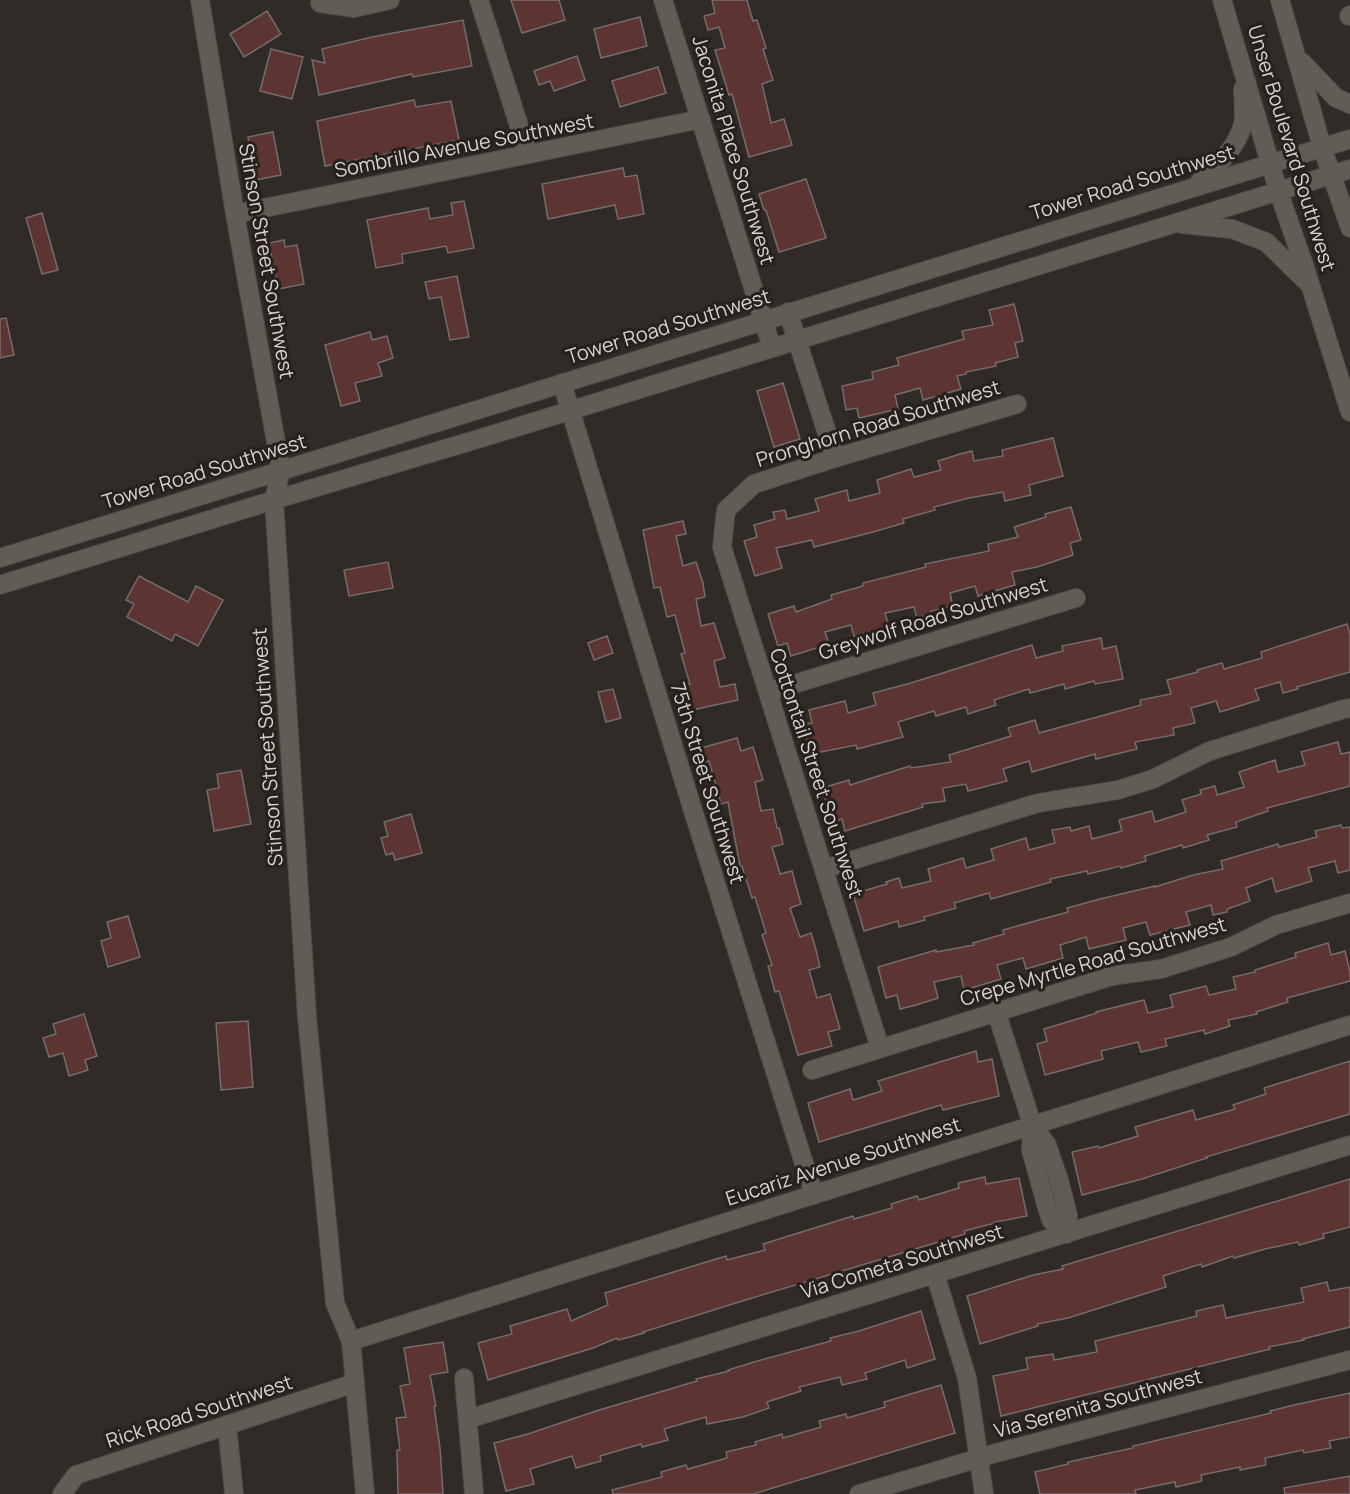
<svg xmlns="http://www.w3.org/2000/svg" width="1350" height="1494" font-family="Manrope,sans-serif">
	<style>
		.building { fill: #5c3431; stroke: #756c6b; stroke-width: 1.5 }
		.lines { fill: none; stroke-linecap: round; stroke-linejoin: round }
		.street-casing { stroke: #4d4945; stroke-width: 20 }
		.secondary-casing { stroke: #4d4945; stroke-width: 20 }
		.street { stroke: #625c56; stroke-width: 18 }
		.secondary { stroke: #625c56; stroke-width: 18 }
		.labels { text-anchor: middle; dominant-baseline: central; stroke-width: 6; stroke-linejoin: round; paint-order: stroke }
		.street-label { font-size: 20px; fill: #d7d3d0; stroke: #26211c }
	</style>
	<rect width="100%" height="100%" fill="#302b26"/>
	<g class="building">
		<polygon points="511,0 559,0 565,20 522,33"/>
		<polygon points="712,0 747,0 753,21 757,20 766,48 763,49 773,80 762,84 771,123 784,119 792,145 749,157 732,94 729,95 715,50 725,48 719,27 708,30 704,16 715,13"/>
		<polygon points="267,11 281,34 244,57 230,34"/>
		<polygon points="640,17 647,46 601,58 594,29"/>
		<polygon points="463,20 472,66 413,77 412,74 319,95 312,60 325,63 322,49 372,37"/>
		<polygon points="271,49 303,57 292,99 260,91"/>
		<polygon points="577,56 585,80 554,91 550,81 539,85 534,71"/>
		<polygon points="658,67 666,93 620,107 612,81"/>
		<polygon points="414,100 416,107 451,101 459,140 325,166 317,121"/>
		<polygon points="273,132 281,175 256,180 248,137"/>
		<polygon points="623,168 625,177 637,175 644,214 618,219 615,205 548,219 542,184"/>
		<polygon points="806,179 826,238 779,252 766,210 764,210 759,194"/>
		<polygon points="464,201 474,248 448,253 446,246 402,254 403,263 376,268 367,220 428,208 430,219 453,215 451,203"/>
		<polygon points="42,213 58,270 42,274 26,218"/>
		<polygon points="284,240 285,247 297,245 304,284 278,289 269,243"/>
		<polygon points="457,276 469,337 450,340 441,297 429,299 425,282"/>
		<polygon points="1014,304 1023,341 1015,343 1018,357 995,363 996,366 966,372 966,374 957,376 961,389 923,400 920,388 895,395 898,409 859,418 857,408 846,410 842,386 873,379 872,372 899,365 897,358 964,339 962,331 993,325 989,310"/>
		<polygon points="6,318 14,355 0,358 0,319"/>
		<polygon points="370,332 372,340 387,336 393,358 378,363 382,376 355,383 360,401 341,406 325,345"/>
		<polygon points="783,383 800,439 774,447 757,391"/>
		<polygon points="1053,438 1063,476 1029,485 1031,495 1005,501 1003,492 969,498 934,507 935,510 903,519 904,523 873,532 814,547 812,540 776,548 782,568 755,576 744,541 757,537 754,525 775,519 773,512 785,510 787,519 819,511 815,499 847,490 849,501 880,493 877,480 911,469 914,477 941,470 938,461 960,454 972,451 974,461 1003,456 1002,450"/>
		<polygon points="1071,507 1081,540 1070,543 1073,555 1037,567 1012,572 1015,585 978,596 975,586 950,593 953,606 931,611 931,614 917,618 914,607 885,613 889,627 854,636 851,625 825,632 829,644 791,656 787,643 778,646 768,614 794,606 796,612 832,599 831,595 863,586 863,583 926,567 925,564 989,551 988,544 1018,537 1014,527 1046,517 1045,514"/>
		<polygon points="683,521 686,534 676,536 683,566 696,562 703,583 705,597 696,599 701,626 714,623 725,658 714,661 720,687 735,684 738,700 692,710 686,684 690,684 681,654 685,653 675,615 667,617 660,587 654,588 643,530"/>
		<polygon points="388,562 393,588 349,596 344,570"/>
		<polygon points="139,576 188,602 196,586 223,600 198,646 175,634 172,641 127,617 134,604 126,600"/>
		<polygon points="1347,624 1350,634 1350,672 1297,687 1298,689 1283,693 1280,682 1255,689 1259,700 1220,712 1216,701 1191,708 1195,723 1173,728 1174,735 1135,742 1137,749 1096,759 1095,754 1032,772 1029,761 1003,769 1007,781 968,791 966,784 943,788 945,801 922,804 923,807 845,831 842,819 832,822 822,788 849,780 850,785 910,766 911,768 951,762 949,755 1011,736 1008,728 1035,720 1039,733 1141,705 1140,700 1171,694 1167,680 1198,672 1197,670 1222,663 1224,669 1262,658 1261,652"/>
		<polygon points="607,636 613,653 594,660 588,643"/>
		<polygon points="1101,638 1103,649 1116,646 1123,679 1095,684 1094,681 1065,689 1064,684 1030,693 1029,689 994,700 996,705 968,714 966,707 936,716 934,711 898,722 903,737 857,749 856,745 810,754 804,724 812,723 809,710 845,701 848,713 876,705 873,693 911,683 1019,649 1032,645 1036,658 1063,651 1062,646"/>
		<polygon points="613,689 621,718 606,722 598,692"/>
		<polygon points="737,738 741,751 753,747 763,780 755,782 761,811 773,809 777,828 779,828 783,844 772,847 780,874 792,871 801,904 790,908 800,937 811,933 815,946 820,967 809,970 817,998 830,994 840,1029 828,1032 832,1046 798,1055 779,991 775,992 768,966 772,965 762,935 766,933 755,897 752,898 742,866 740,866 728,802 721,804 709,761 705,762 701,748"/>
		<polygon points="1338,742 1341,754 1350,752 1350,786 1267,808 1268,811 1236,822 1237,827 1207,835 1209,840 1183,848 1182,845 1145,856 1146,861 1121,868 1120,866 1088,874 1087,871 1050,879 1051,882 991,899 989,893 954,903 956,908 924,917 925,920 899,927 898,921 864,931 853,894 887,884 886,882 899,878 902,888 931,881 928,869 963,858 966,868 994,860 991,849 1026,838 1029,850 1055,843 1052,830 1070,827 1071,831 1089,826 1092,839 1122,831 1119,820 1152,811 1155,822 1186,812 1182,800 1201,794 1200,790 1215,786 1217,795 1244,787 1239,772 1275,760 1278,772 1305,765 1301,752"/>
		<polygon points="241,770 251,824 214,831 207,790 219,788 217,774"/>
		<polygon points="411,814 422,853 395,860 393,853 386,855 381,838 388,836 384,822"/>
		<polygon points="1341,825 1342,828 1350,827 1350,870 1338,873 1335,861 1308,868 1312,881 1276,892 1272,878 1246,888 1250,901 1227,909 1227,912 1213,915 1211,905 1186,912 1190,925 1150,935 1146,922 1123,928 1126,940 1089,949 1086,937 1060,945 1063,958 1026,969 1023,958 997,965 1001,979 978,986 964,990 961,976 934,982 938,998 916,1005 900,1009 897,995 886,998 878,967 936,950 936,952 974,945 973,943 1004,934 1003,930 1068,912 1067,908 1100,899 1155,886 1155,887 1193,875 1223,869 1221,861 1278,844 1279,847 1317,837 1315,831"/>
		<polygon points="128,916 140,957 108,967 101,941 111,938 107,922"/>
		<polygon points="1328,943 1331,955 1345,951 1350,972 1350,981 1287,998 1288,1002 1256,1012 1257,1014 1228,1020 1230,1026 1205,1034 1204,1030 1165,1039 1167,1046 1141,1052 1138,1042 1101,1051 1103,1059 1045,1075 1037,1044 1047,1041 1044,1029 1097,1013 1096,1012 1144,1000 1148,1013 1173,1007 1170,995 1206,986 1209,995 1236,989 1233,977 1255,972 1255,970 1296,957 1295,953"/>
		<polygon points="84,1014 97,1056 85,1060 88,1070 69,1076 63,1053 49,1057 43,1038 56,1034 53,1024"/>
		<polygon points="248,1021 253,1087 221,1090 216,1023"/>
		<polygon points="976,1051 978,1062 992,1059 999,1096 943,1110 941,1105 819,1142 808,1103 850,1089 853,1100 882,1091 878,1081"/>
		<polygon points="1350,1061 1350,1114 1206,1157 1207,1158 1142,1179 1082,1195 1072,1152 1098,1146 1099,1148 1138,1136 1135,1127 1193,1110 1196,1120 1235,1109 1233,1105 1266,1094 1264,1088"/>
		<polygon points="985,1177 986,1184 1019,1178 1027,1216 995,1222 995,1223 964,1231 965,1234 739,1302 643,1332 644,1333 618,1340 617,1338 593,1348 488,1380 478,1343 512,1334 510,1326 567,1309 571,1321 608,1305 605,1293 726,1256 727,1260 765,1250 763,1244 853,1216 854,1219 892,1208 891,1204 917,1196 919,1200 959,1188 958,1183"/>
		<polygon points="1350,1179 1350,1227 1323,1234 1324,1238 1299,1245 1298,1242 1265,1249 1234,1258 1233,1256 1202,1267 1201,1264 1163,1276 1166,1287 1068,1318 1037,1324 1038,1326 980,1344 967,1296 1033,1275 1063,1269 1062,1266"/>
		<polygon points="1327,1282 1329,1291 1350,1287 1350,1327 1303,1339 1304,1340 1269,1347 1270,1349 1001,1416 993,1376 1028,1369 1026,1358 1053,1354 1054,1360 1097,1352 1095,1341 1197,1316 1196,1311 1223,1305 1226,1318 1304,1302 1301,1288"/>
		<polygon points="921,1311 935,1359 907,1368 905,1360 865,1373 867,1379 842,1385 840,1377 799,1387 801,1391 767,1402 769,1408 743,1417 707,1424 706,1417 664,1429 668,1440 642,1447 641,1444 600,1456 601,1461 576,1468 572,1456 530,1469 534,1484 506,1491 494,1443 528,1434 596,1411 697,1381 696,1379 729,1371 728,1370 754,1362 831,1341 830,1338 859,1331"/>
		<polygon points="443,1342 448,1372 430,1375 436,1406 434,1406 440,1448 443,1494 398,1494 397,1450 400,1450 396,1418 406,1417 400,1386 410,1384 404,1348"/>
		<polygon points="941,1385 955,1433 753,1494 613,1494 612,1490 662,1477 661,1472 686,1465 688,1469 727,1458 726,1452 756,1445 755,1442 782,1434 783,1438 821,1427 819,1421 846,1414 847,1418 885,1407 884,1402"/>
		<polygon points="1350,1393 1350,1437 1329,1441 1331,1448 1304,1453 1303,1450 1265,1458 1266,1465 1240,1470 1240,1467 1201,1475 1202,1481 1176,1487 1175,1482 1135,1490 1136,1494 1040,1494 1035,1472 1068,1464 1068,1462 1133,1448 1133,1446 1271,1413 1270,1411 1294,1405"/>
		<polygon points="1350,1476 1350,1494 1285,1494 1284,1488"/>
	</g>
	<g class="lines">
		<defs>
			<g id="street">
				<polyline points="479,0 528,154"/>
				<polyline points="663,0 772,348"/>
				<polyline points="320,3 354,8 390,0"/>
				<polyline points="1349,16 1350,15"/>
				<polyline points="235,214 701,119"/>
				<polyline points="788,312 835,458"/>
				<polyline points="562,383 694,814 814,1195"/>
				<polyline points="274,500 307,1017 335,1303 351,1341 365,1494"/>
				<polyline points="768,692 1076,598"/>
				<polyline points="824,869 1038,803 1118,790 1153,779 1210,751 1344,709 1350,708"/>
				<polyline points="996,1011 1032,1124 1047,1145 1059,1180 1068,1215 1066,1234"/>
				<polyline points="880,1048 722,547 726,510 754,484 835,458 1017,404"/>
				<polyline points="812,1070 1112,976 1161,969 1231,947 1276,925 1350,903"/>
				<polyline points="1032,1124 1031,1150 1048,1211 1051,1220 1066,1234"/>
				<polyline points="935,1274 967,1378 984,1494"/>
				<path d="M351,1341C684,1236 1016,1128 1350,1025"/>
				<polyline points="464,1378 474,1494"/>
				<polyline points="468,1419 1350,1145"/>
				<polyline points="227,1425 234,1494"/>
				<polyline points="62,1494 76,1475 355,1383"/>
				<polyline points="859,1494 996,1453 1350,1360"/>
			</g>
			<g id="secondary">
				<polyline points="200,0 235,214 281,470 274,500"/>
				<polyline points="1222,0 1278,190 1305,268 1350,412"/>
				<polyline points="1280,0 1322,147 1350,228"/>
				<polyline points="1302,62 1336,98 1350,104"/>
				<path d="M1200,181C1217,168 1238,145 1243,124C1245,113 1243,100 1243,89"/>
				<polyline points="1182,224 1232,229 1266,242 1307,282"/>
				<polyline points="0,558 1350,139"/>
				<polyline points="0,585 274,500 498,433 1350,169"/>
			</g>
		</defs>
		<use href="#street" class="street-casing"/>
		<use href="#secondary" class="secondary-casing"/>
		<use href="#street" class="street"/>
		<use href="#secondary" class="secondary"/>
	</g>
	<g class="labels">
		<g class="street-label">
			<text transform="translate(464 145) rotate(-11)">Sombrillo Avenue Southwest</text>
			<text transform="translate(1292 148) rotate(73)">Unser Boulevard Southwest</text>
			<text transform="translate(734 150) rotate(73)">Jaconita Place Southwest</text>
			<text transform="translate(1132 182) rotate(-17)">Tower Road Southwest</text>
			<text transform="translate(267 261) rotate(80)">Stinson Street Southwest</text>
			<text transform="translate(668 326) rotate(-17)">Tower Road Southwest</text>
			<text transform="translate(878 423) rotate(-17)">Pronghorn Road Southwest</text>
			<text transform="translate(204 471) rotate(-17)">Tower Road Southwest</text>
			<text transform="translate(933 618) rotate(-17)">Greywolf Road Southwest</text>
			<text transform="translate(267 747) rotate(-94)">Stinson Street Southwest</text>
			<text transform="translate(817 773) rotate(72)">Cottontail Street Southwest</text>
			<text transform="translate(708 783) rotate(73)">75th Street Southwest</text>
			<text transform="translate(1093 961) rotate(-16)">Crepe Myrtle Road Southwest</text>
			<text transform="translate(843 1161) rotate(-18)">Eucariz Avenue Southwest</text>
			<text transform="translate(902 1261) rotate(-17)">Via Cometa Southwest</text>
			<text transform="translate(1098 1403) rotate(-15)">Via Serenita Southwest</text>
			<text transform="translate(199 1411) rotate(-18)">Rick Road Southwest</text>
		</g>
	</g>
</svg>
